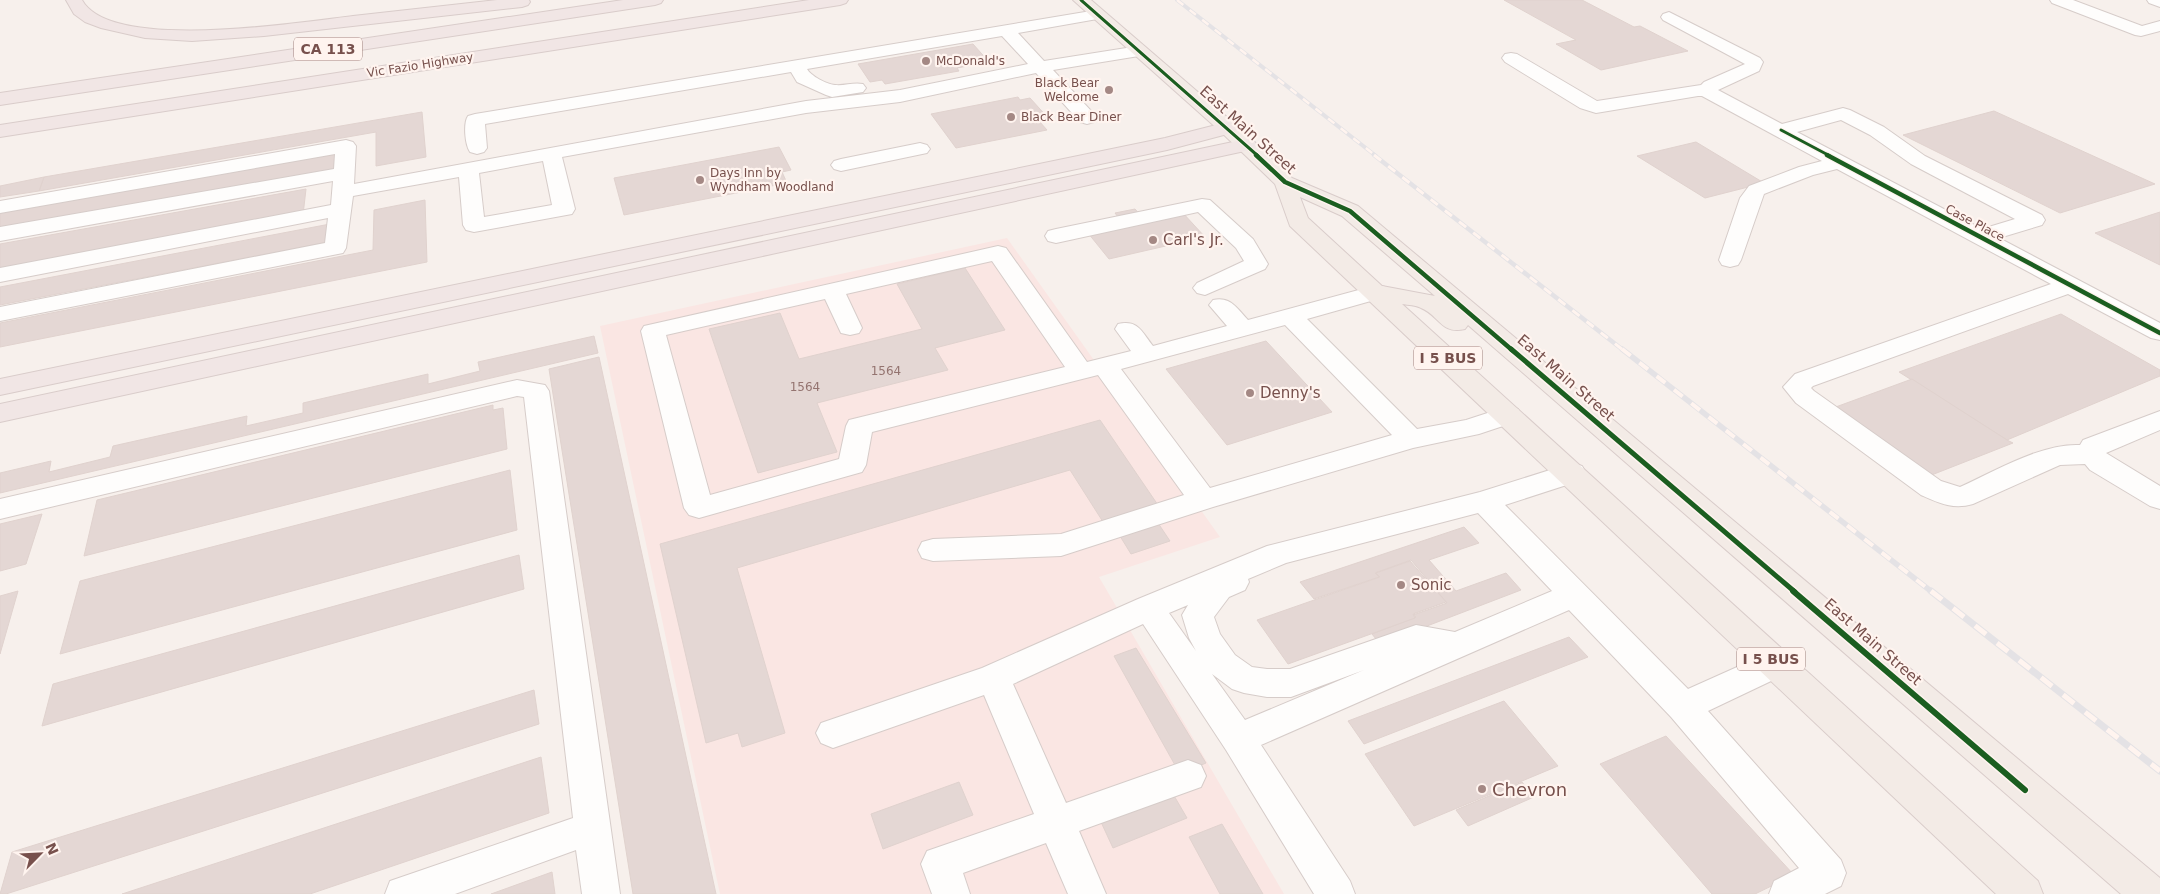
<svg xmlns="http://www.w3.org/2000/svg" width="2160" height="894" font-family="'DejaVu Sans',sans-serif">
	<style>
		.commercial { fill: #fae6e3 }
		.building { fill: #e4d7d4; stroke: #e0d2ce }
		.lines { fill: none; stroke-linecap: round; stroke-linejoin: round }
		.minor-casing { stroke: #d6ccc9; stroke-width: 2 }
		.major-casing { stroke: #d9ccca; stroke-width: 2 }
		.highway-casing { stroke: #d9ccca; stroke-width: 2 }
		.minor { fill: #fefdfc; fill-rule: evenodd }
		.major { fill: #f3ebe6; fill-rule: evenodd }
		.highway { fill: #f1e6e5; fill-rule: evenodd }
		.rail-far3-casing { stroke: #e4e2e5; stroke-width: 4 }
		.rail-far2-casing { stroke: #e4e2e5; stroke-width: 4.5 }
		.rail-far1-casing { stroke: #e4e2e5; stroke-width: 5.5 }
		.rail-casing { stroke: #e4e2e5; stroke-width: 7 }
		.rail-far3 { stroke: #fff4ef; stroke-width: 2.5; stroke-dasharray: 8; stroke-linecap: butt }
		.rail-far2 { stroke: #fff4ef; stroke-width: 3; stroke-dasharray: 9; stroke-linecap: butt }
		.rail-far1 { stroke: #fff4ef; stroke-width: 4; stroke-dasharray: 11; stroke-linecap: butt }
		.rail { stroke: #fff4ef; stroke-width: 5; stroke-dasharray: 14; stroke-linecap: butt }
		.cycleway-far3-casing { stroke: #fff4ef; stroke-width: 5 }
		.cycleway-far2-casing { stroke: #fff4ef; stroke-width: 7 }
		.cycleway-far1-casing { stroke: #fff4ef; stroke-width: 8 }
		.cycleway-casing { stroke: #fff4ef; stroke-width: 9 }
		.cycleway-far3 { stroke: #1b5e20; stroke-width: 3 }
		.cycleway-far2 { stroke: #1b5e20; stroke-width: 4.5 }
		.cycleway-far1 { stroke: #1b5e20; stroke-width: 5 }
		.cycleway { stroke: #1b5e20; stroke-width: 6 }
		.poi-dot { fill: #a48884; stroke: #fff4ef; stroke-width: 2 }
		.labels { text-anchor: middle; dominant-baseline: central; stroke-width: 4.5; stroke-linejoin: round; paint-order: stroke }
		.far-poi-label { font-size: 12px; fill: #77504c; stroke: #fff4ef; text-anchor: start }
		.far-street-label { font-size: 12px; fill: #77504c; stroke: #fff4ef }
		.number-label { font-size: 12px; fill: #947470 }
		.shield { fill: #fff4ef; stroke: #a0817d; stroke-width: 1 }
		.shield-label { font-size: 14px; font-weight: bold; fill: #77504c }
		.street-label { font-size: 15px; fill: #77504c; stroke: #fff4ef }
		.poi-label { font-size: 15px; fill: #77504c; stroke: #fff4ef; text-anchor: start }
		.near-poi-label { font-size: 18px; fill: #77504c; stroke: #fff4ef; text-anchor: start }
	</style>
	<rect width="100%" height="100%" fill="#f7f0ec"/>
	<polygon class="commercial" points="1007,238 1220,537 1099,577 1284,894 720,894 600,326"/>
	<g class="building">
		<polygon points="1504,0 1582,0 1634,27 1640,26 1688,51 1601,70 1556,44 1576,40"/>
		<polygon points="973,44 989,62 957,68 959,71 885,84 882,80 870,82 858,64"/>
		<polygon points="1018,97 1020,100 1030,98 1049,119 1039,121 1047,130 956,148 931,114"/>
		<polygon points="1994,111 2155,184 2060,213 1903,135"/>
		<polygon points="422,112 426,157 376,166 376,132 39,191 44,177"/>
		<polygon points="1696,142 1764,183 1705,198 1637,156"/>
		<polygon points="779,147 791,170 782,172 787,183 624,215 614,178"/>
		<polygon points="335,152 335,169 0,230 0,211"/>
		<polygon points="44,177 39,191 0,197 0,186"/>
		<polygon points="306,189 303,215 0,271 0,244"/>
		<polygon points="425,200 427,262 0,347 0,323 373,250 374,210"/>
		<polygon points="1135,209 1145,220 1124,225 1115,213"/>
		<polygon points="1182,212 1205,237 1109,259 1088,233"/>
		<polygon points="2160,212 2160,265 2095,233"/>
		<polygon points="330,224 328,242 0,305 0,287"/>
		<polygon points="965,268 1005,330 935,348 948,370 817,403 837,452 758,473 709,329 780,313 799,359 922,329 897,284"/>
		<polygon points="2061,314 2160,370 2160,376 2007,440 1899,372"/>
		<polygon points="594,336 598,353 0,493 0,473 51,461 49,472 110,457 113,446 247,416 246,426 303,413 303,403 428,374 428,384 480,371 478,362"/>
		<polygon points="1266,341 1332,412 1227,445 1166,369"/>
		<polygon points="599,357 716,894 633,894 549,369"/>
		<polygon points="1912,379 2007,440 2013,443 1929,476 1833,408"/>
		<polygon points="493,405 493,410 503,408 507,449 84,556 97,500"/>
		<polygon points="1100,420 1160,508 1150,511 1170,541 1131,554 1112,523 1105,525 1070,470 737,568 785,733 742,747 738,733 706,743 660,544"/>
		<polygon points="510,470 517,530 60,654 80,581"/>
		<polygon points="42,514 26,564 0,571 0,524"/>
		<polygon points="1464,527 1479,543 1429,560 1456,591 1506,573 1521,590 1380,644 1372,634 1416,617 1413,615 1447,603 1411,560 1375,573 1379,577 1314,599 1300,582"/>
		<polygon points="519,555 524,589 42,726 53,684"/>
		<polygon points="1410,561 1446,602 1413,614 1415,618 1288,664 1257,620 1380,577 1376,573"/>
		<polygon points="18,591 0,654 0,596"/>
		<polygon points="1569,637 1588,657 1364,744 1348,721"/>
		<polygon points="1136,648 1206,763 1180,774 1114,656"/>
		<polygon points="534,690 539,724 6,894 0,894 12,852"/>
		<polygon points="1504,701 1558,766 1414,826 1365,754"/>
		<polygon points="1666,736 1794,875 1755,894 1712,894 1600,764"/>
		<polygon points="541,757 549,813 310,894 122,894"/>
		<polygon points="959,782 973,815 883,849 871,814"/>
		<polygon points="1522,782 1534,797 1468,826 1456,810"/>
		<polygon points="1173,794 1187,818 1113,848 1101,822"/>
		<polygon points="1222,824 1263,894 1220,894 1189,837"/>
		<polygon points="552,872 555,894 491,894"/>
	</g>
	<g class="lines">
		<defs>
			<g id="minor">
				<polygon points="2050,0 2073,0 2142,26 2160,21 2160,31 2141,36 2135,35 2052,3"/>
				<polygon points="2147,0 2160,0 2160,7 2149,3"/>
				<path d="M1097,10L1103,12L1105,15L1103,18L1018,33L1044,61L1139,46L1145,47L1148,51L1145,55L1139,56L1053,70L1094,114L1097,118L1094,122L1087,124L1080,122L1036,73L900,102L806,113L562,157L575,209L572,214L474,232L466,230L463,225L459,177L353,196L346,248L343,253L0,321V307L325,243L328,218L0,282V268L331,205L333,181L0,241V227L334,169L335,154L0,213V201L346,140L353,142L356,146L354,184L806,101L900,90L1028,64L1002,36L807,69C811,76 826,84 835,85C845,86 853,82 863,84L866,88L863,92L832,97L826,95L797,82L791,72L485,124L487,148L484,152L477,154L470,152C465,145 463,123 468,116L475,114ZM543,161L552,205L484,217L479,173Z"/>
				<path d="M1669,12L1760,58L1763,62L1759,71L1718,90L1782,124L1843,108L1850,110L1884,127L1925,156L2042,215L2045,220L2042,225L1999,238L2160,323V340L2151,338L2068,294L1813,386L1811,388L1814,391L1941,481L1960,487C1995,471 2042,443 2080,445L2083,440L2160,411V430L2106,453L2160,486V509L2150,506L2090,470L2085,464L2060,465L1973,504C1953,510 1939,503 1921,495L1796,403L1783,387L1795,374L2051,284L1837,169L1813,175L1764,194L1741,260L1738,265L1730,267L1722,265L1719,260L1740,198L1749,186L1799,167L1822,161L1702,96H1698L1596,113L1580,108L1505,62L1502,58L1505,54L1511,53L1517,54L1597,101L1701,85L1704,82L1745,64L1663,20L1661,17L1663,14ZM1841,120L1870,135L1911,164L2015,219L1982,229L1797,132Z"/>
				<polygon points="920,143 927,145 930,149 927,153 841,171 834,169 831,165 834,161 841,159"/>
				<polygon points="1202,199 1210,200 1253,239 1268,264 1265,269 1205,295 1197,293 1193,288 1197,283 1244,261 1236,248 1198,212 1056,243 1048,241 1045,236 1048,231 1056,229"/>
				<path d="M998,246L1006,248L1087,362L1131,351L1115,329L1118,324C1138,319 1142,332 1153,346L1227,326L1209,305L1213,300C1230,296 1237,308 1248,320L1377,285L1385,287L1389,292L1385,297L1307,319L1417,429L1466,420L1509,406L1518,409L1522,415L1518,421L1479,434L1413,448L1213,507L1061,556L933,561L922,558L918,550L922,542L933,539L1061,534L1184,495L1098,375L872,432L866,465L862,472L699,518L689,515L684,508L641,331L644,326ZM992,261L1065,367L849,420L846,426L839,459L710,495L666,335L825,299L841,333L850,335L859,333L862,328L846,294ZM1285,325L1392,435L1210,488L1121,369Z"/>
				<polygon points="517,380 545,385 549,391 620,894 582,894 576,850 455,894 385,894 390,881 573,818 524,397 517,396 0,519 0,499"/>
				<path d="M1572,463L1582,466L1586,473L1582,480L1505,505L1688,689L1764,655L1776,651L1788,655L1793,664L1788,673L1708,711L1841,860L1846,873L1841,886L1825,894H1769L1774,881L1799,868L1671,717L1569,610L1261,745L1350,881L1355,894H1314L1226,750L1143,624L1013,684L1066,803L1188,760L1201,765L1206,776L1201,787L1079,831L1106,894H1068L1046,843L963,873L970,894H932L921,864L927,851L1034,814L984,695L833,748L821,743L816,733L821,723L982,668L1138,599L1267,546L1480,492ZM1478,513L1552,591L1455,632L1416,625L1290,669H1267L1252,667L1235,655L1220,634L1214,617L1229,597L1245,590L1249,582L1248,579L1286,563ZM1188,605L1182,615L1189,638L1196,651L1169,613ZM1364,670L1245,720L1212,674L1232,689L1244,693L1267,697H1291Z"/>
			</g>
			<path id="major" d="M1073,0H1091L1235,124L1292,178L1358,206L2160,878V894H2121L1468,325L1465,329C1441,335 1439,315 1421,308C1416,305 1408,305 1402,304L2038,881L2043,894H1996L1290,226L1275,184L1221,132ZM1300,197L1342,216L1435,296L1382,286L1308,218Z"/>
			<g id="highway">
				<path d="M66,0H82C111,53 301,22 353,16C401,11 449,5 497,0H529L530,2L528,5L522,7L264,36L192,41L145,38L101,28L85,22L74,14Z"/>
				<polygon points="623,0 663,0 661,3 655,5 0,105 0,93"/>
				<polygon points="809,0 848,0 846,3 840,5 0,137 0,125"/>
				<polygon points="1228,122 1235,124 1238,128 1235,132 1167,150 0,395 0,379 1165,138"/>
				<polygon points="1247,139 1254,141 1257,145 1254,149 0,422 0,404"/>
			</g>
		</defs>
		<use href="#minor" class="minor-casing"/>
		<use href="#major" class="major-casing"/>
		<use href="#highway" class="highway-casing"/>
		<use href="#minor" class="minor"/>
		<use href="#major" class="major"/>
		<use href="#highway" class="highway"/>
		<defs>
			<polyline id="rail-far3" points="1177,0 1376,156"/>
			<polyline id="rail-far2" points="1374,155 1623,350"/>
			<polyline id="rail-far1" points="1622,349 1932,592"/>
			<polyline id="rail" points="1931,591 2160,771"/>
		</defs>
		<use href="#rail-far3" class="rail-far3-casing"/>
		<use href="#rail-far2" class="rail-far2-casing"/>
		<use href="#rail-far1" class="rail-far1-casing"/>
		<use href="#rail" class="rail-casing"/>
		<use href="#rail-far3" class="rail-far3"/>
		<use href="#rail-far2" class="rail-far2"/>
		<use href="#rail-far1" class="rail-far1"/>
		<use href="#rail" class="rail"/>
		<defs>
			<g id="cycleway-far3">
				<polyline points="1081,0 1258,156"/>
				<polyline points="1781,130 1830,156"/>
			</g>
			<g id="cycleway-far2">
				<polyline points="1256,155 1285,182 1350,211 1512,350"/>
				<polyline points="1827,155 2160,333"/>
			</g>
			<polyline id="cycleway-far1" points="1511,349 1795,592"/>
			<polyline id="cycleway" points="1793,591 2025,790"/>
		</defs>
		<use href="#cycleway-far3" class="cycleway-far3-casing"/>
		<use href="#cycleway-far2" class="cycleway-far2-casing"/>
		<use href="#cycleway-far1" class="cycleway-far1-casing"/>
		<use href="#cycleway" class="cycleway-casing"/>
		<use href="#cycleway-far3" class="cycleway-far3"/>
		<use href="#cycleway-far2" class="cycleway-far2"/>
		<use href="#cycleway-far1" class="cycleway-far1"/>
		<use href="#cycleway" class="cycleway"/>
	</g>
	<g class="poi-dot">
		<circle cx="926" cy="61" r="5"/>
		<circle cx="1109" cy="90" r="5"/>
		<circle cx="1011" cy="117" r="5"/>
		<circle cx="700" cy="180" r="5"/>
		<circle cx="1153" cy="240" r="5"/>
		<circle cx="1250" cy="393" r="5"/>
		<circle cx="1401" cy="585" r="5"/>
		<circle cx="1482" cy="789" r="5"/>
	</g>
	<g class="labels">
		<g class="far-poi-label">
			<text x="936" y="61">McDonald's</text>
			<text x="1099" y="83" text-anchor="end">Black Bear<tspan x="1099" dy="14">Welcome</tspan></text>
			<text x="1021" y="117">Black Bear Diner</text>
			<text x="710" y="173">Days Inn by<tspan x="710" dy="14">Wyndham Woodland</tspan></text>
		</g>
		<g class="far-street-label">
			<text transform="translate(420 65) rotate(-9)">Vic Fazio Highway</text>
			<text transform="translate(1975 223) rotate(28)">Case Place</text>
		</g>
		<g class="number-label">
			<text x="886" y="371">1564</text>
			<text x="805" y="387">1564</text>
		</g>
		<g class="shield">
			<rect x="294" y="37.5" width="68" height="23" rx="4"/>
			<rect x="1414" y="346.5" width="68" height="23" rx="4"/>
			<rect x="1737" y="647.5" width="68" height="23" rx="4"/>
		</g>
		<g class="shield-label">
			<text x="328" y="49">CA 113</text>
			<text x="1448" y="358">I 5 BUS</text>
			<text x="1771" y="659">I 5 BUS</text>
		</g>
		<g class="street-label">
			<text transform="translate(1248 130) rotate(42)">East Main Street</text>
			<text transform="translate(1566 378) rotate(41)">East Main Street</text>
			<text transform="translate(1873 642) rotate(41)">East Main Street</text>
		</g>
		<g class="poi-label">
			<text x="1163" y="240">Carl's Jr.</text>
			<text x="1260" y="393">Denny's</text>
			<text x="1411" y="585">Sonic</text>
		</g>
		<g class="near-poi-label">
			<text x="1492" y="789">Chevron</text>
		</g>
	</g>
	<g transform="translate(40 854) rotate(66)" stroke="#fff4ef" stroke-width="4" paint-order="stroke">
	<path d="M0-4L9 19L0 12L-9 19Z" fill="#77504c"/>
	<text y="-8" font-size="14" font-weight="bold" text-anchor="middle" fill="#77504c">N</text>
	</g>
</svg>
